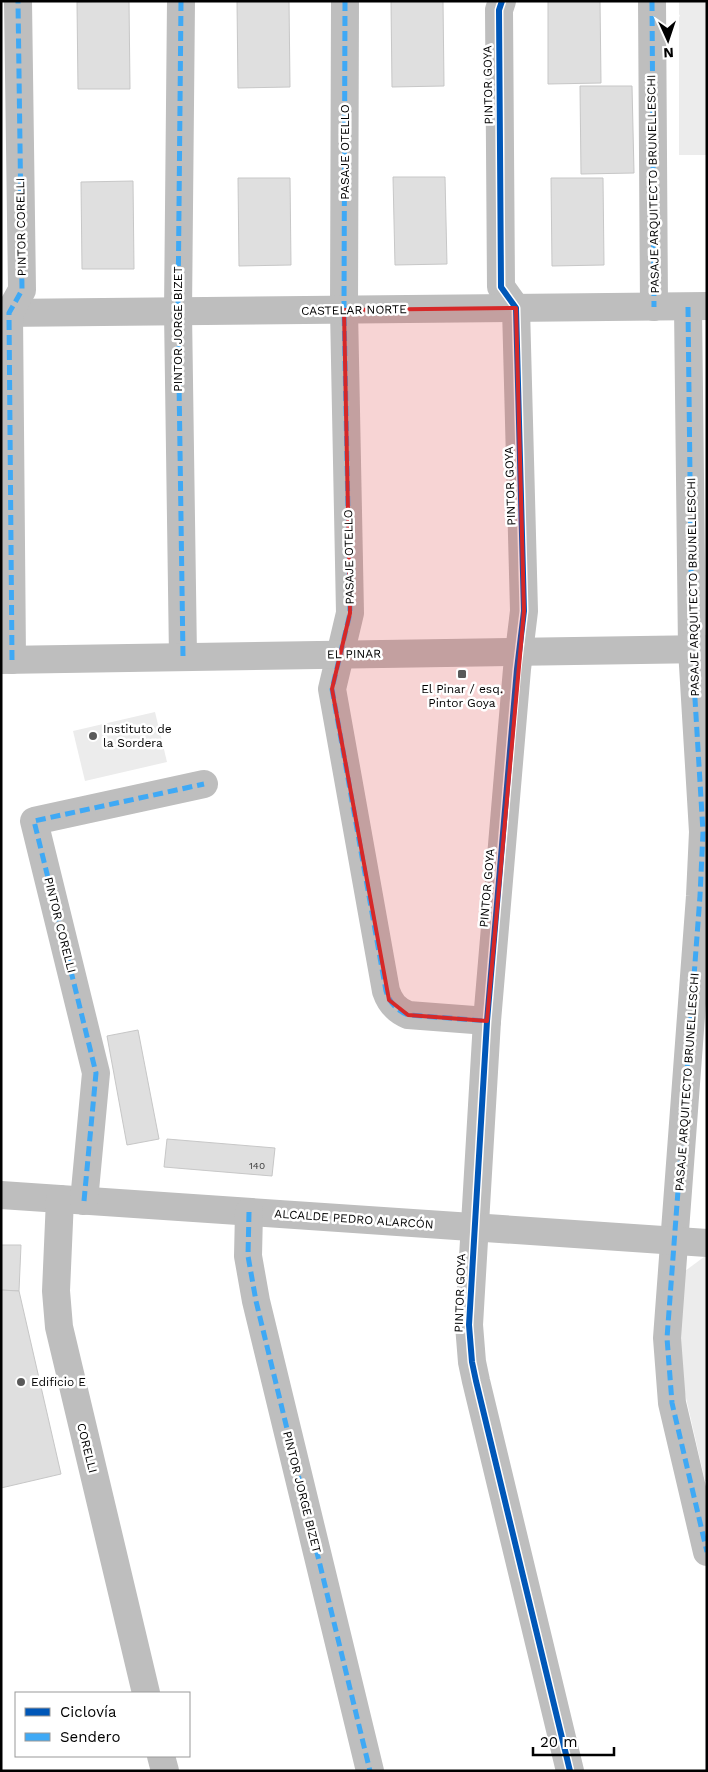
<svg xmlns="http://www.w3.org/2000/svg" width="708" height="1772" font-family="'Work Sans',sans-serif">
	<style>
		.green { fill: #ececec }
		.building { fill: #dfdfdf; stroke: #c7c7c7 }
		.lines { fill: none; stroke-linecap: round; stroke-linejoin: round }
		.minor { stroke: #bebebe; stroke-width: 28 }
		.tertiary { stroke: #bebebe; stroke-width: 28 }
		.quiet { stroke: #3fa9f5; stroke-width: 5; stroke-dasharray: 10 5; stroke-linecap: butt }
		.cycleway-casing { stroke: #fff; stroke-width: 9 }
		.cycleway { stroke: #0057b8; stroke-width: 6 }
		.marked { fill: #d62828; fill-opacity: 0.2; stroke: #d62828; stroke-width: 4; stroke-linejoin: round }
		.poi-dot { fill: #595959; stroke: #fff; stroke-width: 2 }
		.labels { text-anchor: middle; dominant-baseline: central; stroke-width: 5; stroke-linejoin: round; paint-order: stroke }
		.number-label { font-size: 10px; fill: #383838 }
		.street-label { font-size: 12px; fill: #000; stroke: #fff }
		.poi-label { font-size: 12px; fill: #000; stroke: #fff; text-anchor: start }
	</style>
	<rect width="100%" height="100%" fill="#fff"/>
	<g class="green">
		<rect x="679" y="1" width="28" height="154"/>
		<polygon points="155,712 167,762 85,781 73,731"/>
		<polygon points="704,1257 707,1257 707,1481 705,1481 678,1363 685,1271"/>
	</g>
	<g class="building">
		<polygon points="129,1 130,89 78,89 77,2"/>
		<polygon points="237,1 289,1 290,87 238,88"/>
		<polygon points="391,1 443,1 444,86 392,87"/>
		<polygon points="548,1 600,1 601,83 548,84"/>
		<polygon points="580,86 632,86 634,173 581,174"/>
		<polygon points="393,177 445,177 447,264 395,265"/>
		<polygon points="238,178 290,178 291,265 239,266"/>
		<polygon points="551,178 603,178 604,265 552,266"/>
		<polygon points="133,181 134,269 82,269 81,182"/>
		<polygon points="138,1030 159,1139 127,1145 107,1036"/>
		<polygon points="167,1139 275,1148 272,1176 164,1167"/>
		<polygon points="1,1245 21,1245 19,1291 1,1290"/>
		<polygon points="1,1290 19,1291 61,1474 1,1488"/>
	</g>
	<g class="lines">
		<g class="minor">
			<polyline points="181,1 178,312 183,657"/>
			<path d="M345,1L344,310L350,613L332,689L386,991C390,1003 396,1010 408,1015L487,1021"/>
			<polyline points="502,1 499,10 501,287 516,308 524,611 517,669 487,1021 469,1325 472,1362 476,1381 570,1771"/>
			<polyline points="652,1 654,307"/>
			<polyline points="688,307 692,649 703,832 700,896 667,1338 672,1403 707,1552"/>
			<polyline points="1,313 707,306"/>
			<polyline points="12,660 9,313 22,290 18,1"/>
			<polyline points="1,1195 707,1243"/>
			<polyline points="60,1199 56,1291 59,1327 146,1693"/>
			<polyline points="84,1201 96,1073 34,821 204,784"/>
			<polyline points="249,1212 248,1256 256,1301 370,1771"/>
			<polyline points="161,1756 165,1771"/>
		</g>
		<polyline class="tertiary" points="1,660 707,649"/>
		<g class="quiet">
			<polyline points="181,1 178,312 183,657"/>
			<path d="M345,1L344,310L350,613L332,689L386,991C390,1003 396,1010 408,1015L487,1021"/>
			<polyline points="652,1 654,307"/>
			<polyline points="688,307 692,649 703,832 700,896 667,1338 672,1403 707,1552"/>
			<polyline points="12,660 9,313 22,290 18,1"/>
			<polyline points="84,1201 96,1073 34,821 204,784"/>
			<polyline points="249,1212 248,1256 256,1301 370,1771"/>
		</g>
		<defs>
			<polyline id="cycleway" points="502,1 499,10 501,287 516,308 524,611 517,669 487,1021 469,1325 472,1362 476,1381 570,1771"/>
		</defs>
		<use href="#cycleway" class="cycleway-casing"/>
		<use href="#cycleway" class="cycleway"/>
	</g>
	<path class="marked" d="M516,308L524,611L487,1021L408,1015L389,1000L332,689L350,613L344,310Z"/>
	<g class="poi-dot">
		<rect x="457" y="669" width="10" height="10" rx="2.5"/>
		<circle cx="93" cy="736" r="5"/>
		<circle cx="21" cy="1382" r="5"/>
	</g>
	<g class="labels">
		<g class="number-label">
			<text x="257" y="1165">140</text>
		</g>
		<g class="street-label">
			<text transform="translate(488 85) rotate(-91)">PINTOR GOYA</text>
			<text transform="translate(345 152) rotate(-90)">PASAJE OTELLO</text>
			<text transform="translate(653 184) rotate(-91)">PASAJE ARQUITECTO BRUNELLESCHI</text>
			<text transform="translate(21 227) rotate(-91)">PINTOR CORELLI</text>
			<text transform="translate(354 310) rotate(-1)">CASTELAR NORTE</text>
			<text transform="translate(178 329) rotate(-90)">PINTOR JORGE BIZET</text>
			<text transform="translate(510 486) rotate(-92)">PINTOR GOYA</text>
			<text transform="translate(349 557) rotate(-91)">PASAJE OTELLO</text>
			<text transform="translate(693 587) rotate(-91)">PASAJE ARQUITECTO BRUNELLESCHI</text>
			<text transform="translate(354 654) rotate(-1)">EL PINAR</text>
			<text transform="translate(487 888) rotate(-85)">PINTOR GOYA</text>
			<text transform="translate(60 925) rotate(76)">PINTOR CORELLI</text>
			<text transform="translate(687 1082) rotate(-86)">PASAJE ARQUITECTO BRUNELLESCHI</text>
			<text transform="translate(354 1219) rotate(4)">ALCALDE PEDRO ALARCÓN</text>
			<text transform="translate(460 1293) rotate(-88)">PINTOR GOYA</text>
			<text transform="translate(87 1448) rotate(76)">CORELLI</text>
			<text transform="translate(302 1492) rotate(76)">PINTOR JORGE BIZET</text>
		</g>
		<g class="poi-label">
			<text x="462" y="689" text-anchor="middle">El Pinar / esq.<tspan x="462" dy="14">Pintor Goya</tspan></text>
			<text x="103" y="729">Instituto de<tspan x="103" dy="14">la Sordera</tspan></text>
			<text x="31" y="1382">Edificio E</text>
		</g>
	</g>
	<rect width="708" height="1772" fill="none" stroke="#000000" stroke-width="5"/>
	<rect x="15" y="1692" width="175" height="65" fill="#ffffff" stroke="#999999"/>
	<rect x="25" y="1708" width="25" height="8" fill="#0057b8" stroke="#999999"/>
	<text x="60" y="1717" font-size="15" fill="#000000">Ciclovía</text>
	<rect x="25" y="1733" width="25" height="8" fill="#3fa9f5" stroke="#999999"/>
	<text x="60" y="1742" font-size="15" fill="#000000">Sendero</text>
	<g transform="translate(668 40) rotate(177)" stroke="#ffffff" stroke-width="4" paint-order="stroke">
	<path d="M0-4L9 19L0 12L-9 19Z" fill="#000000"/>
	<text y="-8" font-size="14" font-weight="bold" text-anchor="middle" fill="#000000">N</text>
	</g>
	<path d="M533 1747v8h81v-8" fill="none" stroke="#000000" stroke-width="2.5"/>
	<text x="540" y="1747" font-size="15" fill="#000000" stroke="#ffffff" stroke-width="4" paint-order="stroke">20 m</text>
</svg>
